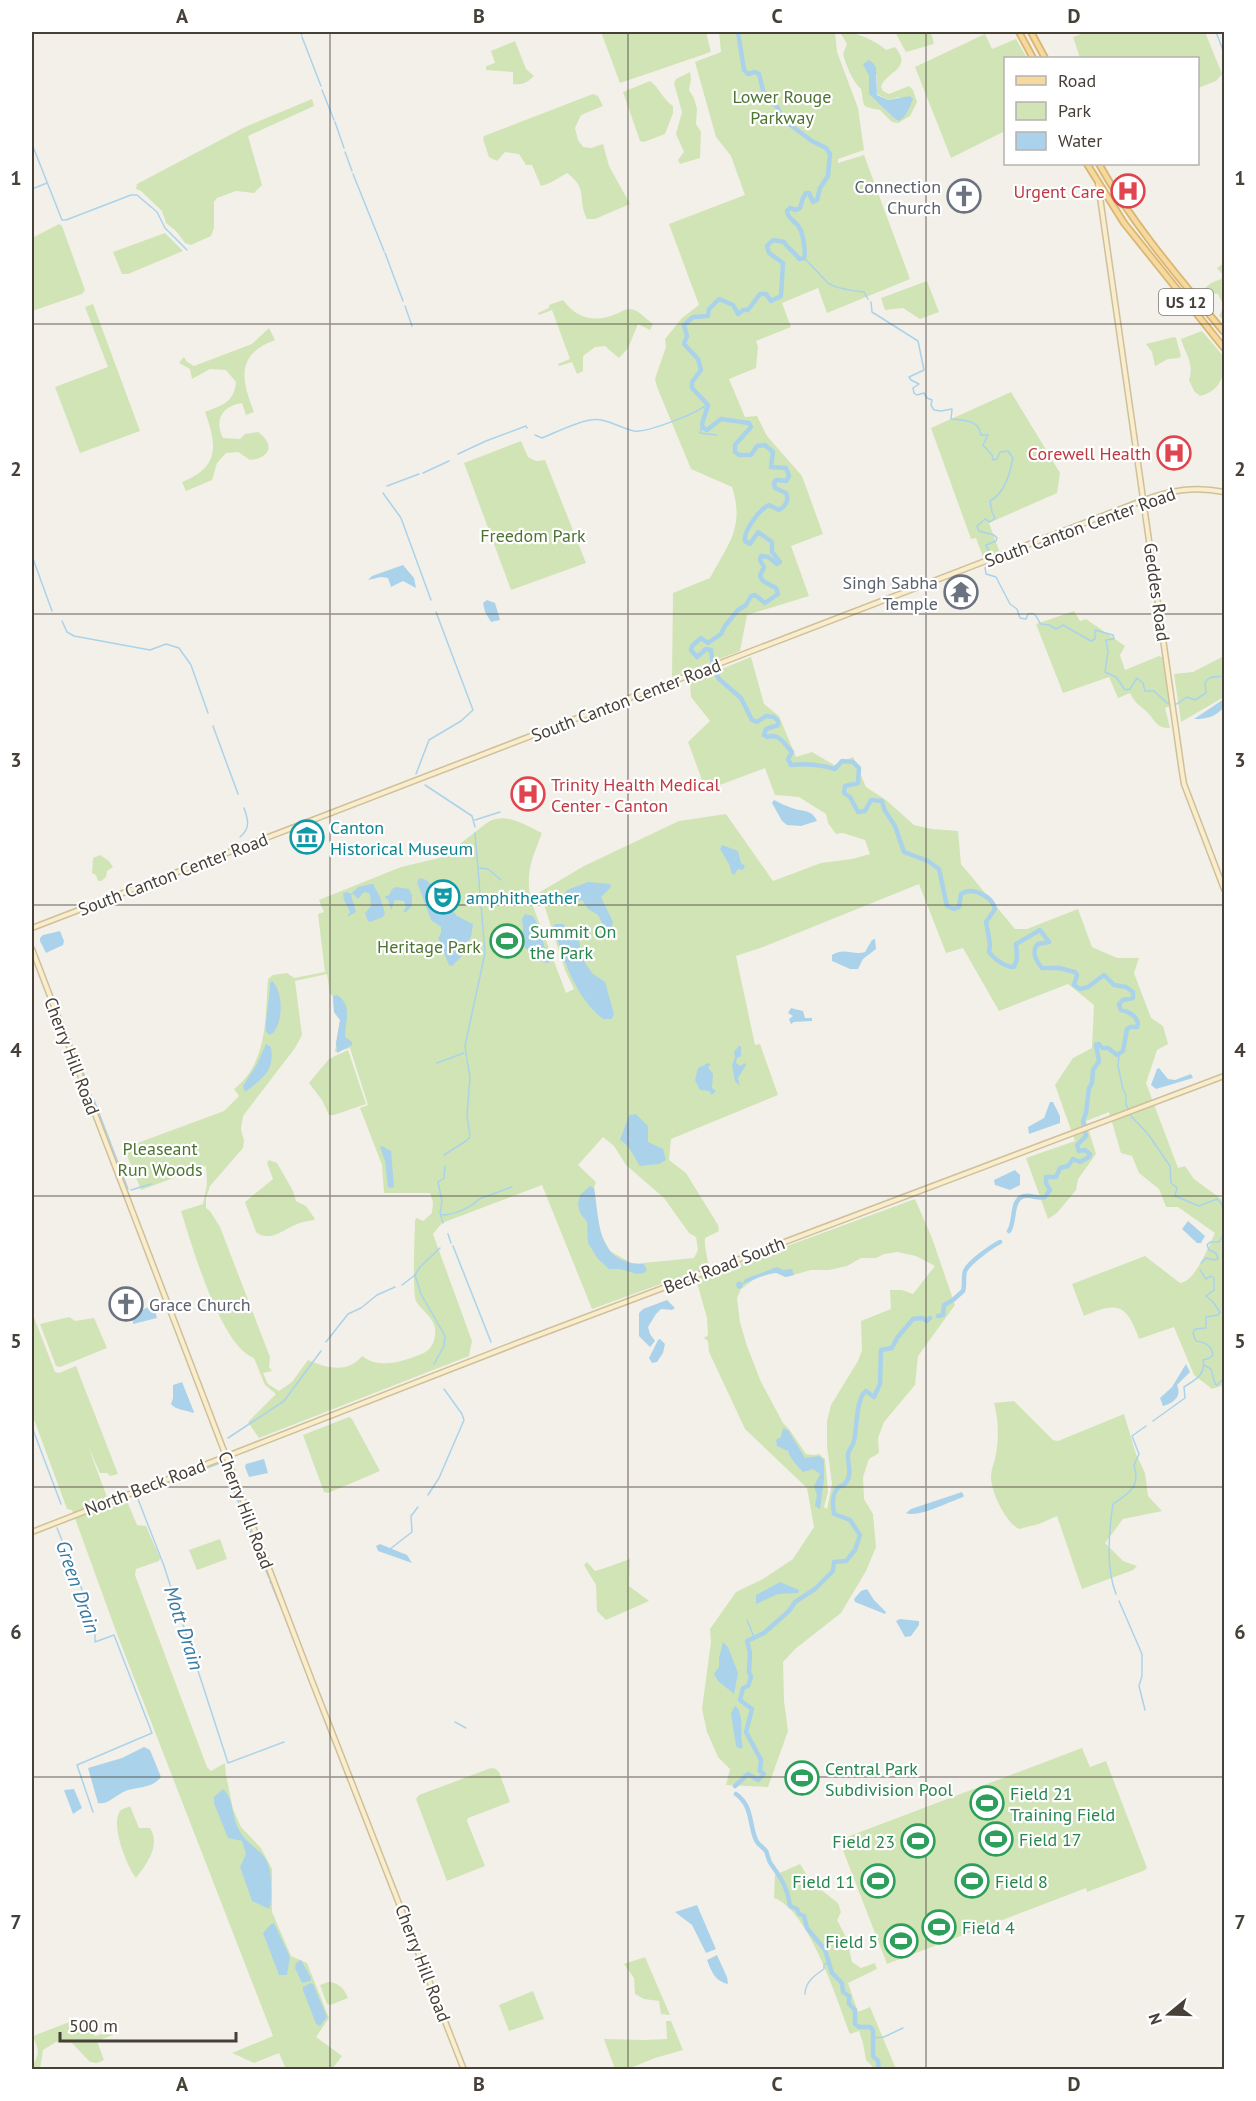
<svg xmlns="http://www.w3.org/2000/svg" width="1256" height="2101" font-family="'PT Sans',sans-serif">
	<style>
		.green { fill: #d1e4b5; fill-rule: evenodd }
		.water { fill: #aad3eb }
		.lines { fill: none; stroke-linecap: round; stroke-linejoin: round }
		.stream { stroke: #aad3eb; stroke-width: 1.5 }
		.river { stroke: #aad3eb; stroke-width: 4.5 }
		.secondary-casing { stroke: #cfc09c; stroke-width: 7 }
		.primary-casing { stroke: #dab670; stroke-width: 8 }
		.secondary { stroke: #faedcc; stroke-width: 4 }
		.primary { stroke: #f6d99f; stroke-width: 4.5 }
		.grid { fill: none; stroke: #464038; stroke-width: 1.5; stroke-opacity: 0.55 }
		.labels { text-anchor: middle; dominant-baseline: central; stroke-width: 4.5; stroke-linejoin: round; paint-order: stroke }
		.shield { fill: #fff; stroke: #7e7974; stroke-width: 1.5 }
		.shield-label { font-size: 16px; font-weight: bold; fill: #464038 }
		.park-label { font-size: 18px; fill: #4c732f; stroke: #fff }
		.worship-label { font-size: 18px; fill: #5b616d; stroke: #fff; text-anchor: end }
		.health-label { font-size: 18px; fill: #be3a42; stroke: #fff; text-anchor: end }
		.street-label { font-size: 18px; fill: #464038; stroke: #fff }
		.culture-label { font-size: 18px; fill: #0d838f; stroke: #fff; text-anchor: start }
		.leisure-label { font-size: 18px; fill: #27864d; stroke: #fff; text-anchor: start }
		.water-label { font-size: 20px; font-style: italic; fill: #377aa2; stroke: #fff }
		.neatline { fill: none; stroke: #464038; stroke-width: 2 }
		.grid-label { font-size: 20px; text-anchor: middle; font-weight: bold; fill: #464038 }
	</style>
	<rect width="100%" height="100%" fill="#f3f0e9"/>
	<g class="green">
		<polygon points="601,32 706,32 711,52 620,83"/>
		<path d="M719,32H835L837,52L858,108L864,150L838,159V163L864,155L910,279L827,313L818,288L782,303L791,327L756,341L758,347L756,368L729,379L745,417L757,416L767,436L802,476L823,534L791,546L809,596L747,615L740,651L672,677L673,593L710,578C728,544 745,527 732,487L691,469L657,387L655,379L666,347L665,339L682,318L699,305L669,224L745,195L731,156L716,137L695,62L721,52Z"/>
		<path d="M840,32C855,31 875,40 886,50L895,47C914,69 886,71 881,87L883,91L889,94L909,86L913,90L917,102L910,116L898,123L892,122L880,110C860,106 865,108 861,89C852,81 846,65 843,54L847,44ZM877,75V94L888,100L899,97L908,112L897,121L869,93V76Z"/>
		<polygon points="895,32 931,32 934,44 906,52"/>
		<polygon points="1087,32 1205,32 1222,74 1216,81 1198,88 1198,58 1080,58 1073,37"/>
		<polygon points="985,34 992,49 1016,39 1027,58 1006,58 1005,131 951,158 915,67"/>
		<path d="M515,41L526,69L534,76C527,83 522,85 513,84V72L486,70V66L495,63L491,51Z"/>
		<polygon points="690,72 691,80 689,90 694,98 697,109 696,124 701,132 700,158 680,164 678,160 684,152 676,134 682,112 674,83 676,79"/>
		<path d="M650,81C660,88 663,100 673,106V113L665,134L644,142L640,141L623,92Z"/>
		<path d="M593,94L598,96L603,106L581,115L575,128L578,140L583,147L591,148L603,144L609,166L630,204L595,219H587C577,200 589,189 567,173L550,183L541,186L532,165H526L519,154L505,152L497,161L489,157L483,139L484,136Z"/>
		<polygon points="312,99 314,106 248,136 262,185 254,193 236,191 217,198 214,202 214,228 211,236 191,245 185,243 176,231 166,223 162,211 141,191 136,189 137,184 245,127"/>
		<polygon points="59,224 62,226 85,290 82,294 32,311 32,238"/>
		<polygon points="165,233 183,251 128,274 122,274 113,252"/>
		<polygon points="1224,263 1224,320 1219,316 1224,306 1218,294 1206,292 1204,289 1211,283 1221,279 1223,275 1217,268"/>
		<polygon points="927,281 939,312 920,319 903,308 885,310 881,298"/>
		<path d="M563,300C577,319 595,323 616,314C621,312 625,309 630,309C638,309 647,320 653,324L650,330L638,324L628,348L619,358L605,346L595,347L583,356V371L577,374L572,362L559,366L558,364L570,359L552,310L539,315L538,313L549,308V305Z"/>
		<polygon points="93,304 140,431 80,453 55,387 108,367 85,307"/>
		<path d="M269,328L275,340C236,354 241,379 254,412L246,415L242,403C222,406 214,420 223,438L240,439L245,434L258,432C275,444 271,458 250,460L238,452L226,453L217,463L212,480L186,491L182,482C220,467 217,445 205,412C222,405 234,403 236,382L226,370L210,369L192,379L190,369L179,363L184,357L187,362L194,366L252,344Z"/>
		<path d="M1202,331L1224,357C1225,375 1221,391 1200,396L1194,391L1189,380C1195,365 1185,353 1181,339Z"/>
		<polygon points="1174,337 1176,338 1181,356 1179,358 1168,359 1155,366 1152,352 1146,344"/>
		<polygon points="1011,392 1060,473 1057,493 989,523 1000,553 984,560 976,538 971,539 931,428"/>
		<polygon points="521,441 528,457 536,461 545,460 586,563 511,590 464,463"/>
		<path d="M1074,611L1080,621L1086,619L1125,646L1120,655L1125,670L1159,656L1164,658L1170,706L1165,708L1170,728C1157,729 1155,720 1147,712C1139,705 1135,703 1130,693L1118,698L1109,677L1063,693L1036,624Z"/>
		<polygon points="1224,656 1224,697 1181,722 1174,674 1193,672"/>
		<path d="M751,657L764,704L779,716L796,757L812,752L834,765L853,757L866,787L886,800L914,825L932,829L958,831L961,864L1015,929H1027L1078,909L1092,947L1117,958H1139L1134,973L1151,1018L1163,1026L1168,1044L1157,1050L1146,1083L1178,1168L1185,1166L1194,1179L1224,1201V1269L1222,1277L1224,1281V1385L1212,1389L1194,1375L1174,1327L1139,1339C1127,1304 1117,1301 1084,1316L1072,1284L1145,1256L1180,1283C1196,1281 1208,1247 1215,1233L1178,1207H1166L1159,1189L1139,1173L1132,1156L1121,1153L1109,1112L1086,1121L1096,1154L1078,1179L1076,1190L1057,1213L1048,1219L1026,1158L1075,1141L1055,1085L1073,1058L1092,1048L1094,1005L1068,984L999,1011L963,948L946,953L919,884L763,947L736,956L755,1045L760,1044L778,1095L671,1139L669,1160L686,1173L718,1225L719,1231L705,1238C704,1252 710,1260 708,1275L915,1199L932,1238L955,1305L918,1356L915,1385L884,1422L878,1438L879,1453L869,1459L863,1477L864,1499L873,1514L876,1547L866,1571L841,1613L795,1649L783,1662L784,1701L788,1731L768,1787L726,1785L730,1769L718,1757L707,1732L702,1709L711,1642L710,1629L736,1592L763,1579L793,1559L814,1527L807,1488L745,1429L709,1352L708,1341L704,1338L708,1335L707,1318L694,1272L592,1309L542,1185L442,1223L433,1234L472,1341L469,1356L259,1438L248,1422L276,1394L265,1385L254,1358C221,1347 191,1243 181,1211L203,1204L207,1184L206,1166L141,1190L124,1148L224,1111L239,1096L234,1089C268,1063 265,1018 268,979L273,975L287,973L294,978L325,972L318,914L324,912L319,900L401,867L443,857L488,822C508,812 524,825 542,833C532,859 525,873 531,901L566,993L574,989L565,970L540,892L584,866L679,821L726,814L773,881L821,863L852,859L870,854L865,840L843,833L836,834L828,823L826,814L799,797L775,795L765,768L709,789L702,780L688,742L710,721L691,697L690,682ZM327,974L330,994L333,996L334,1012L340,1020L335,1052L350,1048L368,1105L360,1108L382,1165L384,1193H430L433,1202L432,1213L423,1221L417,1218L415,1220C415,1233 412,1292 416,1301C421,1310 433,1317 435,1328C436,1338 433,1348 424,1353C404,1361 381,1370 362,1356C347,1374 327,1368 308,1360L292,1382L279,1391L268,1384L263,1373L272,1371L269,1367L270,1357L220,1227L210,1211L206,1208V1198L210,1186L243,1148L244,1141L241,1129L243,1116L295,1048L302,1035L295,981ZM603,1137L614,1146L626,1165L664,1198L689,1233L696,1237L698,1250L694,1258L633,1264L610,1251L600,1233L598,1223L594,1188L596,1182L578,1165ZM897,1252L916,1256L935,1266L913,1294L902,1290H890L891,1309L861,1321L862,1350L858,1361L831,1405L827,1421V1446L832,1484L827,1509L824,1507L828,1492L825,1459L819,1454L814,1455L806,1454L789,1429L783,1423L761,1382L747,1346L740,1322L737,1298L741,1289L756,1278L770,1274L776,1273L786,1277L811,1270H829L847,1266L861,1258H876L884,1254Z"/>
		<polygon points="100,855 109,861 113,867 107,871 106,877 101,881 98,881 96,875 92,873 93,858"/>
		<polygon points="348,1050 366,1104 334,1115 329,1115 322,1100 309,1083 329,1059"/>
		<path d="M269,1160L277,1163L293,1191L296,1201L306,1206L315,1219L314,1220C308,1221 301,1222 295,1225C282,1230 270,1243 256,1232L245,1202L273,1179L267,1163Z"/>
		<polygon points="32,1312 55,1372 59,1373 76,1366 118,1474 110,1476 107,1473 100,1473 88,1446 111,1508 127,1501 137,1525 146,1526 160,1558 159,1561 136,1569 135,1575 207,1767 211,1771 225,1763 226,1775 233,1809 241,1827 261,1848 272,1869 272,1912 291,1956 307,1963 329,2018 316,2037 342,2056 332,2069 286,2069 279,2053 254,2063 232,2053 273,2036 117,1634 72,1510 67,1509 32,1414"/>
		<polygon points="69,1317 75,1321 94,1318 107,1348 60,1367 56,1366 40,1324"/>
		<path d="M1014,1401L1053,1440L1058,1441L1124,1414L1136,1454L1145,1473L1148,1496L1162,1511L1123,1519L1105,1543L1123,1561L1137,1566L1133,1570L1082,1589L1057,1516L1039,1524L1019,1529C1006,1523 991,1492 991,1477C991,1471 993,1465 995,1459C999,1440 999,1422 994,1403Z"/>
		<polygon points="349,1417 352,1419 380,1471 328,1493 324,1492 303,1435"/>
		<polygon points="220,1539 227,1559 197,1570 189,1550"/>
		<path d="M630,1559L629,1586L649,1601L606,1620L597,1611L596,1585L584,1565L587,1562L595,1571C606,1568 618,1563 630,1559Z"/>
		<polygon points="1082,1748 1090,1767 1106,1761 1147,1868 1143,1871 1087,1892 1086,1888 887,1964 839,1840"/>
		<polygon points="491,1768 496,1769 499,1772 510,1802 468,1818 467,1821 485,1866 447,1881 416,1799 419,1795"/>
		<path d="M130,1806L139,1828H150C161,1845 147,1864 136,1878C127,1867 109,1822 121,1810C122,1809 129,1807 130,1806Z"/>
		<path d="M800,1864L811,1882L838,1903L841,1912L837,1920L847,1939L852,1962L861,1968L875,1963L877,1969L848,1983L858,2012L870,2007L896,2069H875L866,2060L863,2043L859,2031L850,2034C837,2000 809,1910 774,1898L775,1875Z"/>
		<polygon points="645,1957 670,2015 661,2014 659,2001 644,1999 635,1994 634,1978 624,1964"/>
		<path d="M328,1982C339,1983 344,1988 348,1998L330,2005L327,2004L320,1985Z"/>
		<polygon points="533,1991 544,2019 509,2031 499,2005"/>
		<path d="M77,2019L88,2022L95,2036L111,2031L113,2035L97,2041L104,2060L97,2063L90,2062L72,2043L56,2042L43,2050L40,2069H32V2065C41,2055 38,2048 33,2036Z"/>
		<polygon points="666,2021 671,2021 683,2050 655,2058 628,2069 615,2069 604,2039 644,2040 667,2039"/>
	</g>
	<g class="water">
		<path d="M869,60L874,64L876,68L877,95L888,100L910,96L913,99C909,108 907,117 898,121L895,119L869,94V76L863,64Z"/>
		<polygon points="403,565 414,578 416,588 403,581 391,587 388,578 381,577 368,580 372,576"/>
		<polygon points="487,600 495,603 500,620 491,622 485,612 483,603"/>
		<path d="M1224,699V707C1215,717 1208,719 1194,719Z"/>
		<path d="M774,800C780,803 786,806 792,808C803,812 812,809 817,821L801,826L787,825L782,821L772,803Z"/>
		<polygon points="722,845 738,851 741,863 745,866 743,870 738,869 734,875 732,874 729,864 720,849"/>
		<polygon points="420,878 426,880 433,886 433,897 438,906 452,910 457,916 473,924 471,937 466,944 462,956 452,966 449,965 438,938 441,933 441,927 431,920 417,882"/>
		<polygon points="588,882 610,884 611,887 601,897 613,922 612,927 605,928 598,915 588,909 582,900 572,904 563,903 562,900 567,890"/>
		<polygon points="371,884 373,884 380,897 385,913 383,917 370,922 368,921 365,913 371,906 370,894 366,892 363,893 358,899 353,894 351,895 356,912 347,917 350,912 344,900 343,893 347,892 351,894 358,887"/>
		<polygon points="396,887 409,889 412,895 412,906 406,912 403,912 406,907 404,901 395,900 391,910 388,900 384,897 389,895 392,889"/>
		<path d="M525,914L533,916L539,927L549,963C537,963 529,950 520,943L523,929L522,919Z"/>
		<path d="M555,924H563L570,931L576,932L585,963L593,974L605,982L614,1014L612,1019H603C575,997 564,960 553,927Z"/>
		<polygon points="60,931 64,941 63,945 46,953 40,941 40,938 43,935"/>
		<path d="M875,939L876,949L863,959L858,969H850L832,961V955C845,947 853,956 865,952L872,940Z"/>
		<path d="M272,981C284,991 284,1027 270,1035L266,1032C265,1015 270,999 270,983Z"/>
		<path d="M337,995C353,1005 345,1021 345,1037L352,1042V1045L337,1053L336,1043L340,1020L334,1012L333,996Z"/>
		<polygon points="791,1008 803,1011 805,1018 812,1018 812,1021 794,1022 791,1024 789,1019 793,1016 788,1013"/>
		<path d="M266,1044L271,1047C275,1071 262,1079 245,1092L243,1086L257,1064Z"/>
		<polygon points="739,1046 741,1046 741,1056 737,1058 736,1063 740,1066 745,1063 746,1065 738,1078 740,1086 735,1081 732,1065 735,1057 734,1052"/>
		<polygon points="708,1063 711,1065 708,1067 713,1074 712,1088 716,1091 712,1095 709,1091 700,1090 695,1080 698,1068"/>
		<polygon points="1159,1068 1168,1079 1175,1080 1191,1074 1193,1078 1156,1089 1151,1085 1157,1069"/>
		<polygon points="1053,1102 1060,1116 1060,1123 1029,1134 1028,1127 1044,1118 1050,1102"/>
		<path d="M636,1114L648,1126V1142L663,1149L666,1160L659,1164L640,1166C634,1158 630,1145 620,1140L628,1118L630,1115Z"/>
		<polygon points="382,1146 391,1151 394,1187 391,1188 388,1187 385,1161 380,1147"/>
		<polygon points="1015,1170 1020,1175 1020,1185 1010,1190 995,1185 994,1180"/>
		<path d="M590,1186L594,1188C600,1222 596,1264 644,1264L647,1270L644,1273L637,1274L620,1269H609L598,1259L588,1243L587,1222L580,1213L578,1205L580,1195Z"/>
		<polygon points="1188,1221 1205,1236 1201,1243 1197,1243 1182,1229"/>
		<path d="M777,1267L783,1270L792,1269L794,1275L786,1277C782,1276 780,1274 777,1273C768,1272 751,1281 743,1284L741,1289L737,1288L736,1284L739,1281L743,1283L745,1279Z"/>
		<polygon points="667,1300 675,1308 672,1310 661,1309 656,1314 648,1327 650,1334 655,1341 650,1347 639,1336 639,1313 643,1309"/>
		<path d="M154,1306L157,1318L133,1324C132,1313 144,1308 154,1306Z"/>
		<polygon points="660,1339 665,1344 663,1353 657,1362 652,1363 649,1358 658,1340"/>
		<path d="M1186,1364L1190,1372L1177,1385C1182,1396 1174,1403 1163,1406L1160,1398L1172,1387Z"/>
		<path d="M182,1382L194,1412L193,1413C187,1410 175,1410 171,1404L173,1398V1385Z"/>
		<path d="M783,1428L788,1430L805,1458L819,1456L824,1460V1479L820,1509L815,1506L817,1495L814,1486L820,1474L813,1469L803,1472C799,1468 789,1457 788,1451L777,1446L776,1440L781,1437Z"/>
		<polygon points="264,1459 268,1473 249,1477 245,1467 246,1464"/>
		<path d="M962,1492L964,1496L963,1497C949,1502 918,1518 906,1513L911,1509Z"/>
		<polygon points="380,1544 407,1555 412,1563 378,1551 376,1546"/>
		<polygon points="780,1582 799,1590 798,1593 778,1594 756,1604 756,1595"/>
		<polygon points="867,1589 874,1600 886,1612 885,1614 855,1602 854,1599 861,1591"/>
		<polygon points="900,1619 919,1621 919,1625 911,1636 905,1637 896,1621"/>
		<polygon points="723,1642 728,1647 738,1673 734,1694 718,1681 714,1674 719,1667 719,1658"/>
		<path d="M736,1706C745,1717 739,1733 743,1747L740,1749L736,1746L731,1714L734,1707Z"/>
		<path d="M144,1747L150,1750L161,1777C150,1791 133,1785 120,1794C112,1798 107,1805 98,1803L88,1768L122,1758Z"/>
		<polygon points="74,1789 82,1808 73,1814 64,1790"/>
		<path d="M223,1789C233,1798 232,1815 238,1828C251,1854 272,1846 271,1886C271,1894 272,1903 269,1909L252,1901L240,1867L246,1854L242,1841L228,1838L214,1803V1797Z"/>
		<polygon points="697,1905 715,1947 716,1949 706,1953 692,1925 675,1912"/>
		<polygon points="274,1923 290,1957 287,1975 279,1975 263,1933 270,1925"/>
		<path d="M717,1955L727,1977L728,1984C715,1981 712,1973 707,1960Z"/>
		<polygon points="301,1960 311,1978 311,1981 302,1983 295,1968 296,1963"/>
		<polygon points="311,1983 313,1984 327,2017 320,2026 316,2024 303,1990 303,1987"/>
	</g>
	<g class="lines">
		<g class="stream">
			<polyline points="300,32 302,35"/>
			<polyline points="1216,32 1224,53"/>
			<polyline points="302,37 321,86"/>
			<polyline points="322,90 334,120"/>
			<polyline points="335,122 344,148"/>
			<polyline points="32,144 62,220 66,220 131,195 137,195 157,212 165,228 187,250"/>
			<polyline points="345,152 352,171"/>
			<polyline points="353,174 384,251"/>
			<polyline points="32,189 47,183"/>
			<polyline points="385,253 403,301"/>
			<path d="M804,258C812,266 820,275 827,282C833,288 855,291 864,292L868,299"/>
			<path d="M871,302L872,312L918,341L924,370L909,377L911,380L919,384L913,388L914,393L917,395L924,393L927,398L932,400L931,405L934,410L941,411L952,409L951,419C964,420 979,420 981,435H988L983,445L992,455L993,460L997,459L1000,452L1008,451L1013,458C1010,473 1005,493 990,501L992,512L995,518L990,522L985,519L977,526L979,531L994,535L997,538L996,541L986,545L991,557"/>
			<polyline points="405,306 412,326"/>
			<polyline points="702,426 700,433 716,435"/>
			<path d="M535,435L542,438C557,432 574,423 590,420C606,417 619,428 634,431C646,433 699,413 707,404"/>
			<polyline points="458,454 486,441 526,426 527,428"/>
			<polyline points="423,473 449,461"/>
			<polyline points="387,486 419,474"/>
			<polyline points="383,493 401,518 431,600"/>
			<polyline points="32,556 52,611"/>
			<path d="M993,562L985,568L986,574L996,577L1010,604L1017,609L1020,618L1026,619L1028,614C1037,611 1037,620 1041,624L1049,625L1056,629L1063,625L1091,641L1095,639V630L1113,635L1114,639L1106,640L1108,652L1105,672L1116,677L1125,690L1130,689L1137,678L1143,683L1145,691H1154L1167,703L1177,704L1187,697L1195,700L1206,693L1205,683C1210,674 1216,678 1224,676"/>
			<polyline points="62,621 67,632 74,636 150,650 166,644 179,648 191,665 208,713"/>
			<polyline points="213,726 238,794"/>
			<polyline points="416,774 429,740 461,721 473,710 436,612"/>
			<polyline points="425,785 472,816 475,827"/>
			<polyline points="475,820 500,812"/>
			<path d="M240,837C251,828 248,819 244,808"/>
			<polyline points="479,868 488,869 501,880"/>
			<polyline points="1119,1055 1118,1066 1123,1089 1126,1095 1126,1104 1130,1115 1148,1134 1170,1166 1171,1183 1177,1188 1175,1196 1199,1206 1217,1199 1221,1203 1224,1212"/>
			<polyline points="467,1058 465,1046 485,953 475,833"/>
			<polyline points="467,1060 470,1077 467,1116 470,1135"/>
			<polyline points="78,1061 89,1086"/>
			<polyline points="437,1063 464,1053"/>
			<polyline points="94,1100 128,1189"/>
			<polyline points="444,1155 466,1141 470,1137"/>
			<polyline points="131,1190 151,1184"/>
			<path d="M442,1215C453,1215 471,1208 479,1199L512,1187"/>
			<polyline points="443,1223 440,1213 442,1201 438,1182 444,1178 445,1166"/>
			<polyline points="448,1234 451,1243"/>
			<polyline points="453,1246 491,1342"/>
			<polyline points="1201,1263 1206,1258 1214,1260 1218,1259 1216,1253 1209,1250 1207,1245 1210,1242 1219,1242 1224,1233"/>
			<polyline points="415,1275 421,1294 445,1336 444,1346 434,1364"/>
			<polyline points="402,1285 415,1275 420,1267 440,1248"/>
			<polyline points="326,1342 348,1314 361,1308 377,1295 395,1287"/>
			<polyline points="1204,1365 1211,1369 1215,1384 1217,1385 1222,1380 1224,1387"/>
			<path d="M1153,1421L1185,1398L1184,1387C1195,1380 1206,1375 1203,1360L1210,1358L1213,1355C1212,1346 1204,1342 1196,1341L1193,1333L1195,1329L1206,1328V1317L1218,1315L1220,1312L1213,1302L1206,1296L1214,1290V1278L1211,1276L1206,1279L1200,1270"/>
			<polyline points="32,1427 61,1504"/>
			<polyline points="228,1438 284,1401 321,1351"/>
			<polyline points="223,1464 269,1578"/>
			<polyline points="167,1483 220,1463"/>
			<polyline points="159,1486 161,1485"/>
			<polyline points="140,1493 154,1488"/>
			<polyline points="136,1494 164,1566 228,1763 284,1742"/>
			<polyline points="428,1495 439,1478 464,1420 462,1414 444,1389"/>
			<polyline points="57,1528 73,1567 76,1570 95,1634 95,1642 114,1635 152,1733 77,1765 93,1812"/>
			<polyline points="390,1549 412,1532 411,1516 418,1507"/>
			<polyline points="270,1581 271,1584"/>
			<polyline points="272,1586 280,1605"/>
			<path d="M1116,1594C1106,1569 1109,1530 1113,1504C1129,1493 1141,1487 1134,1465L1139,1454L1132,1436L1146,1426"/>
			<polyline points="1119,1601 1142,1654 1142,1676 1139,1686 1145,1710"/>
			<polyline points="747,1620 754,1637"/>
			<polyline points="455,1722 466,1728"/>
			<path d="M805,1994C805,1982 815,1975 824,1969V1965L828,1962"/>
			<polyline points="874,2038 884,2037 903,2028"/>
		</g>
		<g class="river">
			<path d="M738,32L744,70L748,74L755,72L759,74L764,94L778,108L782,119L812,141L826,148L830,154L828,176L820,188L817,200L813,202L809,193H806L803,198L800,208L796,210L790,208L787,211C788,220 795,220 799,227C803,232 806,253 804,258L799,259C795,252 788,249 784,242L773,240L767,246L769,253L783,263L781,296L771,301L766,294H760L748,310H743L738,314L733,305L719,299L709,309L708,316L693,317L684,325L687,336L684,344L698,359L701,370L692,382V388L708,405L702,424L703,428L707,430L721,419L749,423L751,427L735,445V452L739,455H751L757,446L765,445L773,452L771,467L786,468L789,476L786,481L776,480L774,483L775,488L786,493C789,500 786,506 779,510L769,505C760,509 743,531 745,541L750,544L758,532L772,542V552L780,562L777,564L768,557L761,556L760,560L764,567L760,576L763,581L776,588L778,594L765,603L755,595L751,596L746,605L738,610L725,626L721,634L708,643L701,638L692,646L691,650L697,657L706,649L711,650L713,667L719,679L741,698L752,720L757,722L766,716L774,717L778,721V725L766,729L764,735L767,737C780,733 783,743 792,752L788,759L791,765C804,763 822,765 835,769L842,761L853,762L859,768L858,783L845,786L844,793L850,797L858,812L865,811L871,800L882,801L884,809L895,826L904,852L928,861L939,869L947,906L954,909L959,907L961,894C972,886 992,896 995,909L986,922L990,944L989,952C994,959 1005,967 1014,967L1017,959L1016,944L1040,930L1049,942L1038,944C1031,951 1036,961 1042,968H1059L1075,972L1077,975L1074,985L1080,989L1088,987L1104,975L1114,985L1126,987L1133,992V998L1123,1000L1119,1004L1121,1010C1128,1011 1137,1016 1138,1024L1137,1027H1130L1127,1029L1123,1051L1117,1055L1108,1048H1102L1099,1044L1096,1045L1099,1061L1093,1070L1092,1083L1089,1088L1086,1113L1083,1121L1086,1136L1077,1145L1079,1151L1085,1150L1090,1154L1089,1157L1080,1162L1073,1159L1068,1166L1060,1168L1056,1177H1046V1183L1050,1190L1045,1197C1038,1199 1032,1195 1025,1196C1010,1198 1016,1222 1009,1231"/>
			<path d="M938,1316L943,1315L944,1305L953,1300L963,1291C965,1285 963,1278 965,1271C969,1262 992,1246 1000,1242"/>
			<path d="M735,1786L748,1774L758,1780L764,1774L760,1771L761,1760L746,1732L752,1709L740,1700L743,1688L748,1686L751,1677L749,1672L750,1653L747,1641L764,1633L789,1611L795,1602L815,1589L833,1571L834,1562L846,1561L855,1550L860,1535L850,1520L834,1514C832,1502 832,1487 844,1485C854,1474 847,1466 848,1454C849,1449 853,1446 854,1441C857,1428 856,1398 866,1391L874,1397L880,1384L881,1350L892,1348L897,1338L913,1319L922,1318L927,1321L930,1318"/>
			<path d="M736,1794C753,1806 749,1825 756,1840C758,1845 763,1847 766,1851C768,1855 768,1860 771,1864C782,1880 787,1886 790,1906L797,1909L799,1914L804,1916L807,1928L825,1950L832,1973L842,1983L843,1992L849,1996V2004L855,2010V2024L859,2027H870L873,2030V2056L878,2061L879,2070"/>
		</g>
		<defs>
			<g id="secondary">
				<polyline points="1098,183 1182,772 1184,784 1224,889"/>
				<path d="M32,928L1144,500C1172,490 1195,486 1224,492"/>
				<polyline points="32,949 312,1681 464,2070"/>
				<polyline points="32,1532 520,1342 1224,1076"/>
			</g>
			<g id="primary">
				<polyline points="1019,32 1033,58"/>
				<polyline points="1031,32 1045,58"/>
				<polyline points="1087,164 1124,223 1224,348"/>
				<path d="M1099,164C1133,225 1180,279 1224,332"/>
			</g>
		</defs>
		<use href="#secondary" class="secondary-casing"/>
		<use href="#primary" class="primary-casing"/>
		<use href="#secondary" class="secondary"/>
		<use href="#primary" class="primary"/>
	</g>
	<path class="grid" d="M330,32V2070M628,32V2070M926,32V2070M32,324H1224M32,614H1224M32,905H1224M32,1196H1224M32,1487H1224M32,1777H1224"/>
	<defs>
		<symbol id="hospital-ring" viewBox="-11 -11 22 22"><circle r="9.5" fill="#fff" stroke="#e0444e" stroke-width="1.5"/><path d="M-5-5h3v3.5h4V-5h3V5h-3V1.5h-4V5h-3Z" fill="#e0444e"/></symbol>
		<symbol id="church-ring" viewBox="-11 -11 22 22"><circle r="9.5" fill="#fff" stroke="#6b7280" stroke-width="1.5"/><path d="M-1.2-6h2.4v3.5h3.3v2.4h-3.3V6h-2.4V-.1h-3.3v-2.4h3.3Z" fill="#6b7280"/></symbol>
		<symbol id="temple-ring" viewBox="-11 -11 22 22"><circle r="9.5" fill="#fff" stroke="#6b7280" stroke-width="1.5"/><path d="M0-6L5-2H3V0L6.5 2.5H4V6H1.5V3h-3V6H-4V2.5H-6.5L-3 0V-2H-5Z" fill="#6b7280"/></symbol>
		<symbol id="museum-ring" viewBox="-11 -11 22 22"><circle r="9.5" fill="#fff" stroke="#0f9aa8" stroke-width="1.5"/><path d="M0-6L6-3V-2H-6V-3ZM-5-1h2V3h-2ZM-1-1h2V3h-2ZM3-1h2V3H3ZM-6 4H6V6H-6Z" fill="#0f9aa8"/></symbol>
		<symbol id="theatre-ring" viewBox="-11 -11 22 22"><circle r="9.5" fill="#fff" stroke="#0f9aa8" stroke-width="1.5"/><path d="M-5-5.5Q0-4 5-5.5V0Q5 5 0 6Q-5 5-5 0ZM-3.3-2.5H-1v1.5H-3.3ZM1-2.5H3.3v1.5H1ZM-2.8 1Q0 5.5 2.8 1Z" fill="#0f9aa8"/></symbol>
		<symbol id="stadium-ring" viewBox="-11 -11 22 22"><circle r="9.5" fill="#fff" stroke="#2e9e5b" stroke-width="1.5"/><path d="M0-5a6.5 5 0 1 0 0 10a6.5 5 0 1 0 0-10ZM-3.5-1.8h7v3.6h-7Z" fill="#2e9e5b"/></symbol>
	</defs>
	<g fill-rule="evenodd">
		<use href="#hospital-ring" x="1109" y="172" width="38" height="38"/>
		<use href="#church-ring" x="945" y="177" width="38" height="38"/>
		<use href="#hospital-ring" x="1155" y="434" width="38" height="38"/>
		<use href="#temple-ring" x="942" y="573" width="38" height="38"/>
		<use href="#hospital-ring" x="509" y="775" width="38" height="38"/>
		<use href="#museum-ring" x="288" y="818" width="38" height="38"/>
		<use href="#theatre-ring" x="424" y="878" width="38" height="38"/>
		<use href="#stadium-ring" x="488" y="922" width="38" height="38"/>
		<use href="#church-ring" x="107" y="1285" width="38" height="38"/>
		<use href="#stadium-ring" x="783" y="1759" width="38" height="38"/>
		<use href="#stadium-ring" x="968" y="1784" width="38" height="38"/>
		<use href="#stadium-ring" x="977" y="1820" width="38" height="38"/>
		<use href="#stadium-ring" x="899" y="1822" width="38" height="38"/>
		<use href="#stadium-ring" x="859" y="1862" width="38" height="38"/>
		<use href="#stadium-ring" x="953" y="1862" width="38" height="38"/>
		<use href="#stadium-ring" x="920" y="1908" width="38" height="38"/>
		<use href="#stadium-ring" x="882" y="1922" width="38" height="38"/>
	</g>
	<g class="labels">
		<rect class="shield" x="1159" y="289" width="54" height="26" rx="4.5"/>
		<g class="shield-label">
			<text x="1186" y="302">US 12</text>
		</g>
		<g class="park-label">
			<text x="782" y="96">Lower Rouge<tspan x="782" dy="21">Parkway</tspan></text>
			<text x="533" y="535">Freedom Park</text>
			<text x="429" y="946">Heritage Park</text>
			<text x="160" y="1148">Pleaseant<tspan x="160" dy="21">Run Woods</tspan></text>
		</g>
		<g class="worship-label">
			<text x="941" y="186">Connection<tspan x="941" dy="21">Church</tspan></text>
			<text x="938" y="582">Singh Sabha<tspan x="938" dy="21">Temple</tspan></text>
			<text x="149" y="1304" text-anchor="start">Grace Church</text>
		</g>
		<g class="health-label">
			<text x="1105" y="191">Urgent Care</text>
			<text x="1151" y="453">Corewell Health</text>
			<text x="551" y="784" text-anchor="start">Trinity Health Medical<tspan x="551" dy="21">Center - Canton</tspan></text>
		</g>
		<g class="street-label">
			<text transform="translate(1080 527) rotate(-20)">South Canton Center Road</text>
			<text transform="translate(1157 592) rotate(82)">Geddes Road</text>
			<text transform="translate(626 700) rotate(-21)">South Canton Center Road</text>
			<text transform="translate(173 874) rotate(-21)">South Canton Center Road</text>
			<text transform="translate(72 1056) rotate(69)">Cherry Hill Road</text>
			<text transform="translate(724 1265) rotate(-21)">Beck Road South</text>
			<text transform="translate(145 1487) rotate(-21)">North Beck Road</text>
			<text transform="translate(246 1510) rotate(69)">Cherry Hill Road</text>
			<text transform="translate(423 1963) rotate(69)">Cherry Hill Road</text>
		</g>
		<g class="culture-label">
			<text x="330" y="827">Canton<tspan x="330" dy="21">Historical Museum</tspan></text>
			<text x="466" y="897">amphitheather</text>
		</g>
		<g class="leisure-label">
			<text x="530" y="931">Summit On<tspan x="530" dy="21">the Park</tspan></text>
			<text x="825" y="1768">Central Park<tspan x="825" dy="21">Subdivision Pool</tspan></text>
			<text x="1010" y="1793">Field 21<tspan x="1010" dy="21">Training Field</tspan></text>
			<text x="1019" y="1839">Field 17</text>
			<text x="895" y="1841" text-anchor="end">Field 23</text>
			<text x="855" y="1881" text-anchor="end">Field 11</text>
			<text x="995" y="1881">Field 8</text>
			<text x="962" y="1927">Field 4</text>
			<text x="878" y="1941" text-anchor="end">Field 5</text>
		</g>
		<g class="water-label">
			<text transform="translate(78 1587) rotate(71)">Green Drain</text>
			<text transform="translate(184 1628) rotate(72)">Mott Drain</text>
		</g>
	</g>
	<rect width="1256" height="2101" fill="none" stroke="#ffffff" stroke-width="66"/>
	<rect x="1004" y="57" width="195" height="108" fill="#ffffff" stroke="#b5b3af" stroke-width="1.5"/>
	<rect x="1016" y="76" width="30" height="9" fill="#f6d99f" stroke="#b5b3af" stroke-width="1.5"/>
	<text x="1058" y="87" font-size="18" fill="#464038">Road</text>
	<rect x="1016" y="102" width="30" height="18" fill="#d1e4b5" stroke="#b5b3af" stroke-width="1.5"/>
	<text x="1058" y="117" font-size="18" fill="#464038">Park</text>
	<rect x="1016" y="132" width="30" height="18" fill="#aad3eb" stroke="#b5b3af" stroke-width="1.5"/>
	<text x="1058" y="147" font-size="18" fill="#464038">Water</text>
	<g transform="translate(1169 2014) rotate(251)" stroke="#ffffff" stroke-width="4.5" paint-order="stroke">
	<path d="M0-4.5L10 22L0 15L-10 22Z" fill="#464038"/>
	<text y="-9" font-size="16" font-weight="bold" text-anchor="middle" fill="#464038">N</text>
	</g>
	<path d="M60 2032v9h176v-9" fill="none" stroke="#464038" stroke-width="3"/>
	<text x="69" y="2032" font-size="18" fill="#464038" stroke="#ffffff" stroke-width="4.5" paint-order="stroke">500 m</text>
	<rect x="33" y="33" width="1190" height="2035" class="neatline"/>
	<g class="grid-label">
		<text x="182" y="23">A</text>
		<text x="479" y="23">B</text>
		<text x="777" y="23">C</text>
		<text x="1074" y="23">D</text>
		<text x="16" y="185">1</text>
		<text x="1240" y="185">1</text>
		<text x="16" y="476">2</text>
		<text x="1240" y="476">2</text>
		<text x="16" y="767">3</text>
		<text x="1240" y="767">3</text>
		<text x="16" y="1057">4</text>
		<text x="1240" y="1057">4</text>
		<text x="16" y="1348">5</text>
		<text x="1240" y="1348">5</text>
		<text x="16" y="1639">6</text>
		<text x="1240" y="1639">6</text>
		<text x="16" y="1929">7</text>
		<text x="1240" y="1929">7</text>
		<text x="182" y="2091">A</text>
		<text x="479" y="2091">B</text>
		<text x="777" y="2091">C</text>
		<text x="1074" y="2091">D</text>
	</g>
</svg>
